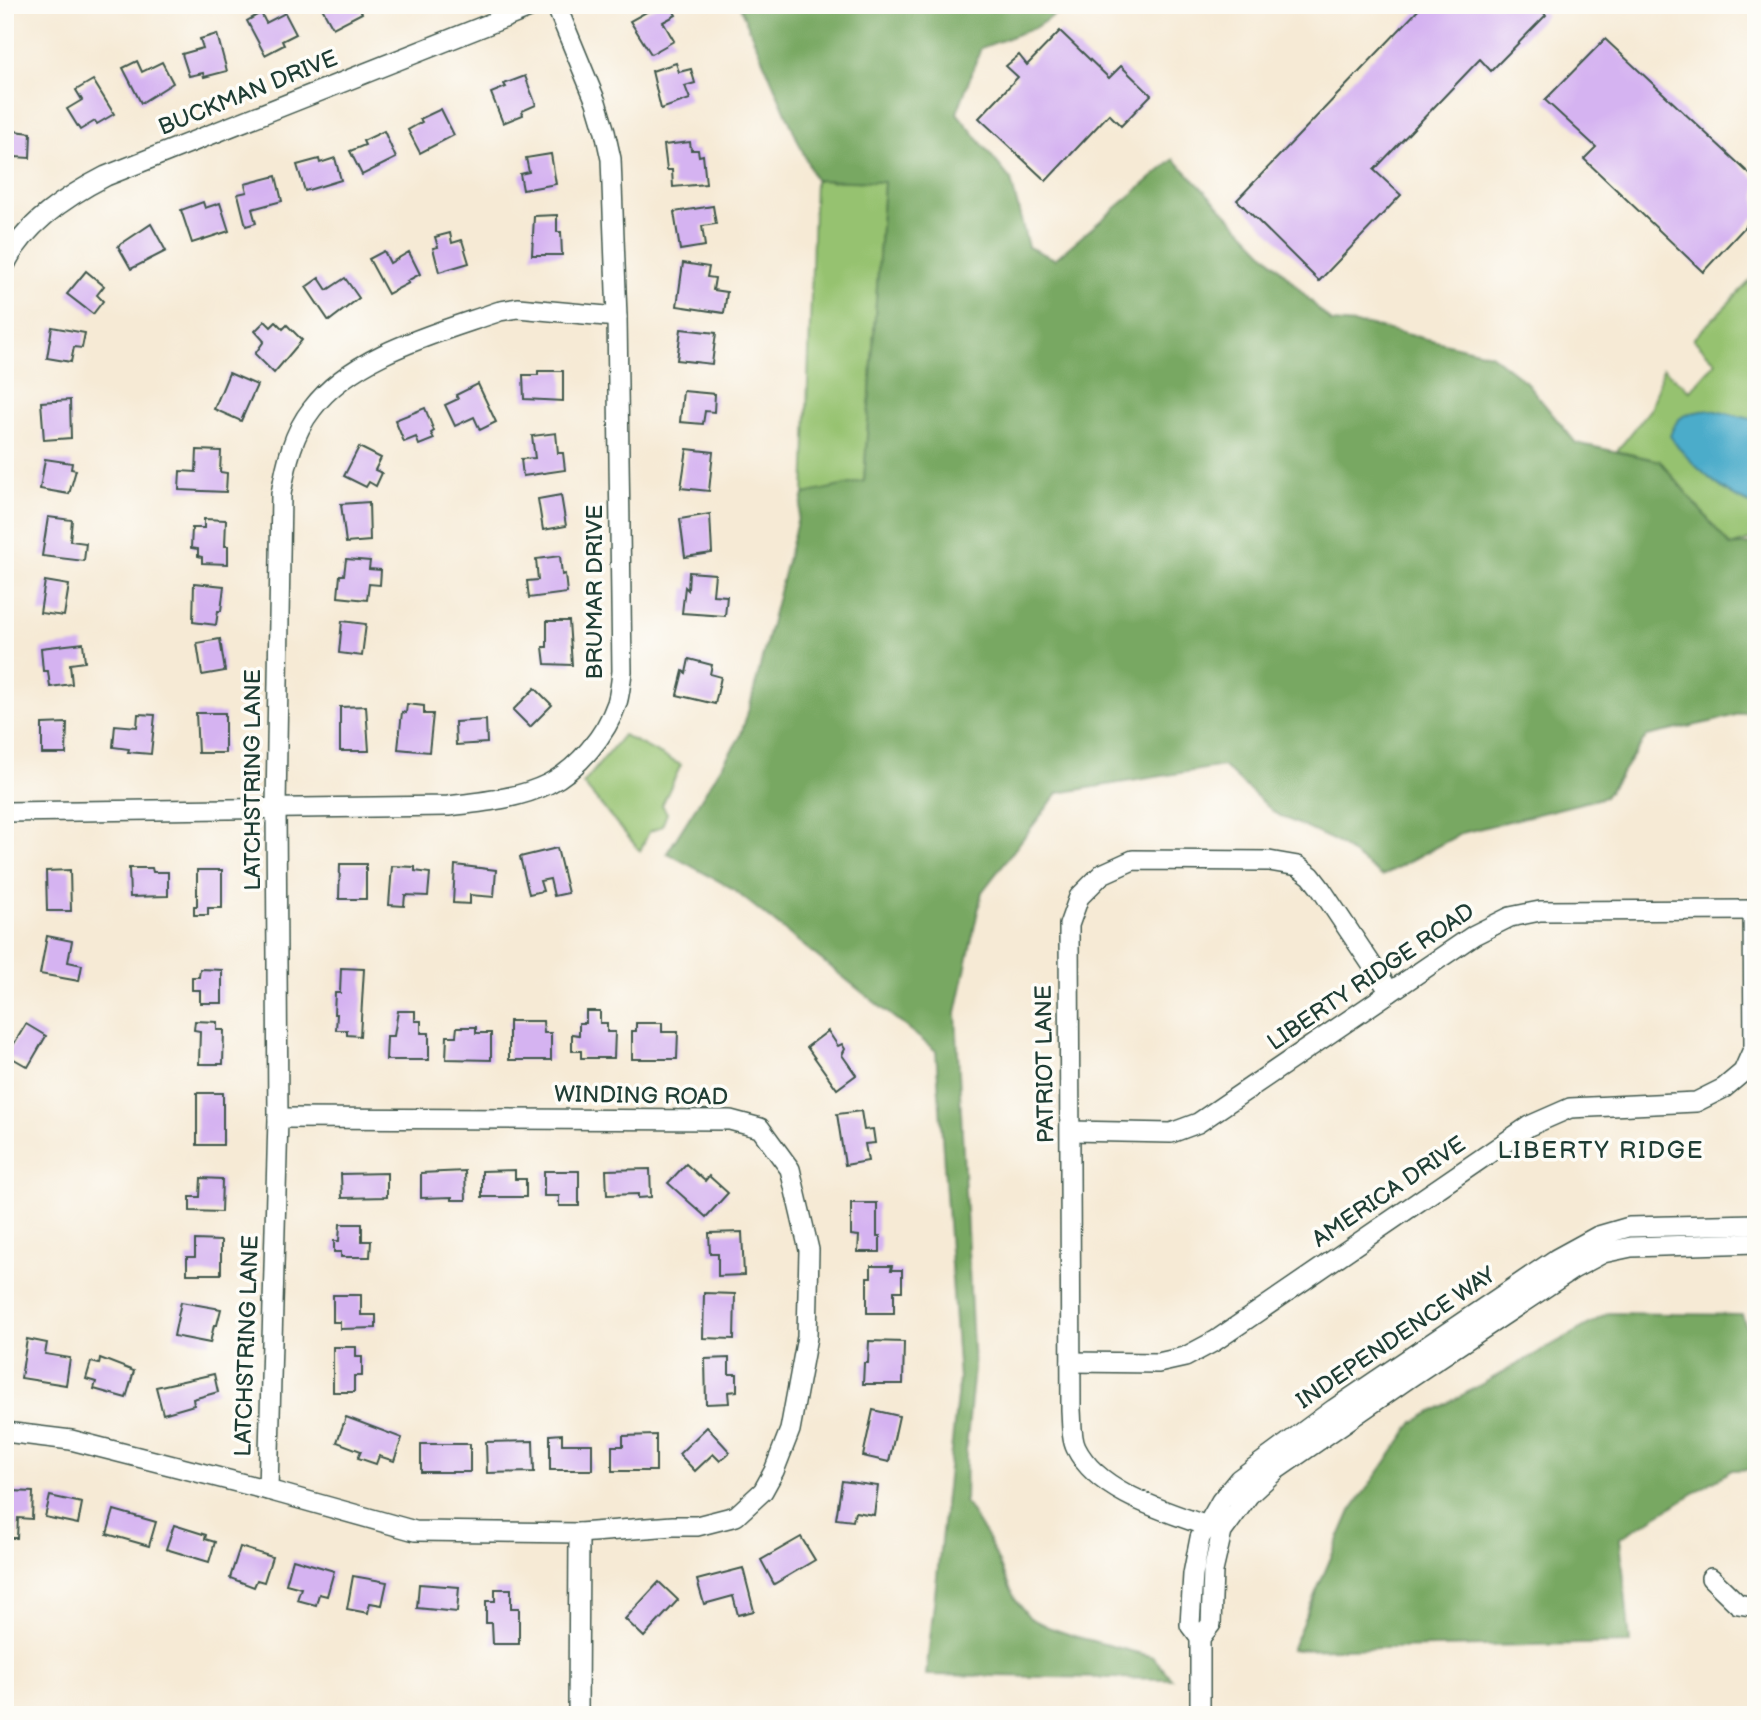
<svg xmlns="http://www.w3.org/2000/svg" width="1761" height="1720" font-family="'Balsamiq Sans',sans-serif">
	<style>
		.green { fill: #96c270; stroke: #5a8052; stroke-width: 2 }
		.forest { fill: #78a862; stroke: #4c724b; stroke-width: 2 }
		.water { fill: #4bacca; stroke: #35747f; stroke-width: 2 }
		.building { fill: #d5b3f1 }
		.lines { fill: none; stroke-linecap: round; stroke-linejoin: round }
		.street-casing { stroke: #3f574c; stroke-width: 22 }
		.street { stroke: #fff; stroke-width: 19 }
		.labels { text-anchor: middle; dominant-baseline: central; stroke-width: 7; stroke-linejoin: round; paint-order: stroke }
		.street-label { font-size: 23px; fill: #1f3d34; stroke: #fdfcf7 }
		.neighbourhood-label { font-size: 24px; letter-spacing: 2px; fill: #1f3d34; stroke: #fdfcf7 }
	</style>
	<rect width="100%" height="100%" fill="#fdfcf7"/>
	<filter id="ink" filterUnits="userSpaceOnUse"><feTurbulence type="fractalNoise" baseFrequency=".0143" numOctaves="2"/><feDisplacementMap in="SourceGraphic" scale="14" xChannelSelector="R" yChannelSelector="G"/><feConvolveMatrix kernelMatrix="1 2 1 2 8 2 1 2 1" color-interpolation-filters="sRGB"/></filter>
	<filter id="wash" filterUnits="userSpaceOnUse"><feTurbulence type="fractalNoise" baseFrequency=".00686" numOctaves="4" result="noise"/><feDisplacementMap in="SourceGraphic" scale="28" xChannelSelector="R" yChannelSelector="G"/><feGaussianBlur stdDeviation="1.57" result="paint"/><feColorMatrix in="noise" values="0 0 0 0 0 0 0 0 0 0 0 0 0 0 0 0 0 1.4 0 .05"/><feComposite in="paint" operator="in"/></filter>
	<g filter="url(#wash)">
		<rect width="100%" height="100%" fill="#f6ead5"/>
		<g class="green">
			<polygon points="815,180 884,182 864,481 804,496"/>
			<polygon points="1756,275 1756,538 1730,546 1660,461 1617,451 1652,407 1663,368 1690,391 1716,362 1693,339"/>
			<polygon points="623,735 681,765 662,805 667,813 662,826 649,832 640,851 583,784"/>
		</g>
		<g class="forest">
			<polygon points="739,5 1070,5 1034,28 981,48 957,113 1011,180 1028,247 1055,259 1174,159 1331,322 1368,325 1490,354 1526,382 1576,443 1660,461 1730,546 1756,543 1756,709 1715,721 1647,736 1605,797 1462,833 1382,876 1335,841 1276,814 1223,766 1058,793 982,892 956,1013 974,1368 966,1450 965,1502 988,1539 1015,1599 1030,1618 1048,1627 1074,1636 1153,1657 1172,1679 926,1675 959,1379 936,1051 730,887 667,853 740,737 751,702 804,494 864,481 884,182 815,180"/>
			<polygon points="1609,1313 1742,1315 1756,1353 1756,1469 1732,1470 1620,1538 1630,1643 1291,1650 1351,1511 1414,1422"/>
		</g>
		<path class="water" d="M1711,410L1756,420V506C1726,497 1688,462 1670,436C1677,413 1689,412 1711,410Z"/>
		<g id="blocks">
			<g class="building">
				<polygon points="326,5 358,5 362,13 333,28 322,8"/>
				<polygon points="659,5 670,5 676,15 663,22 674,41 651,54 630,21"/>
				<polygon points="1423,5 1536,5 1546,15 1491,71 1480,59 1374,170 1401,195 1319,281 1237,200"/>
				<polygon points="261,13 266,23 285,13 296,34 282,41 284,45 265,55 247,21"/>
				<polygon points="1060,31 1109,78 1121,66 1151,95 1121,126 1109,114 1046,181 979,118 1018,77 1006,66 1019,55 1027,65"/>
				<polygon points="217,34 227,71 204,77 203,73 189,76 182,54 203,48 200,39"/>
				<polygon points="1605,39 1756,180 1756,215 1703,272 1584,159 1596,147 1545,100"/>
				<polygon points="137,61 142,72 162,62 173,83 141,103 123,68"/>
				<polygon points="676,63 679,72 691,69 695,83 685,86 690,99 661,109 652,71"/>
				<polygon points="525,76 536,105 522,111 523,115 503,123 491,93 506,87 504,84"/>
				<polygon points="93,80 114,114 97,124 95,121 80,130 67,109 82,100 76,90"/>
				<polygon points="441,109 454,135 420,153 408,130 422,122 420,119"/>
				<polygon points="5,130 31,133 30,158 15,157 15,160 5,160"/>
				<polygon points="384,131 396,158 362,175 350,151 365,145 363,141"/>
				<polygon points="690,142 691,150 698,150 699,156 703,155 706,184 673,187 672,170 667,170 664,145"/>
				<polygon points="551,154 556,184 523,190 520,174 529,172 526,158"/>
				<polygon points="335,158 341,180 305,191 297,165 319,159 320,163"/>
				<polygon points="276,176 282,201 252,209 256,223 246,226 238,194 247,192 245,184"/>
				<polygon points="203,202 205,208 220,203 229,231 192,243 181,210"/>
				<polygon points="713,206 716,224 702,226 705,246 680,250 674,212"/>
				<polygon points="557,215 557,232 561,232 562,255 532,255 534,216"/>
				<polygon points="151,224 166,251 131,269 118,246"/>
				<polygon points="450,233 452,243 462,240 469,263 439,272 433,248 438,247 435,237"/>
				<polygon points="384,251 390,263 409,252 420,274 407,281 409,283 388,294 369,259"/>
				<polygon points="683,263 709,267 707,277 715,278 713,290 727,292 724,313 677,306"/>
				<polygon points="86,271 104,286 97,295 103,301 93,314 67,294"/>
				<polygon points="319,278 327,290 345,278 359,298 329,321 306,287"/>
				<polygon points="265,321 271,327 276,322 283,329 287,325 302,340 274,373 255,354 264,341 255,331"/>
				<polygon points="52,327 85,333 82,348 74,347 71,362 47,358"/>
				<polygon points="681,329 716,333 712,364 677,360"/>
				<polygon points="538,371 563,371 563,401 524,399 523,375 538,375"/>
				<polygon points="229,373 257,385 241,421 214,409"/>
				<polygon points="478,384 496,422 480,430 474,417 455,426 445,405 458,399 456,395"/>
				<polygon points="683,391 715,394 714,412 705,411 703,424 680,422"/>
				<polygon points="70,400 71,438 44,440 41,402"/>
				<polygon points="425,408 434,431 431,433 434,439 419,445 416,437 404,442 395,420"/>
				<polygon points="556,433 558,453 563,453 565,470 523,476 521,459 535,458 532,436"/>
				<polygon points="359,447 381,458 375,470 382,473 376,486 369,482 366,487 344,476"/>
				<polygon points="687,449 713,452 709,491 681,488"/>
				<polygon points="197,450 221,451 220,472 227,473 226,492 179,490 180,471 196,472"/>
				<polygon points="45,459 72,463 71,469 76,470 69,494 40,489"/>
				<polygon points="561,495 566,526 543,530 538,499"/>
				<polygon points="369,502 370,541 346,543 341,504"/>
				<polygon points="710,514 712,553 685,557 680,519"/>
				<polygon points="48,517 72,520 70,541 86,543 84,561 42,556"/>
				<polygon points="204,519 226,520 225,546 228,546 228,564 202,563 202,557 198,556 198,549 191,548 192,528 204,528"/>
				<polygon points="560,556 562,575 565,574 567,593 529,598 527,581 538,580 536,559"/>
				<polygon points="346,559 370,561 369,569 381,570 380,585 369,584 367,600 338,597 340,575 344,575"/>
				<polygon points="689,572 715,574 713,595 727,596 725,616 682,613 685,587 688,590"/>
				<polygon points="45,581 69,585 64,616 40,613"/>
				<polygon points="194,583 224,586 221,611 218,611 216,625 193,622"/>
				<polygon points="342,621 366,624 362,656 339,653"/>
				<polygon points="547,621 569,621 572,665 545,664 543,647 547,647"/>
				<polygon points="220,639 225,671 202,675 197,643"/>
				<polygon points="83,643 85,662 70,664 72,684 50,687 48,671 43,671 41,648"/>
				<polygon points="689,659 712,665 710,674 721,677 715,704 677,695 683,671 686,673"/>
				<polygon points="535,688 552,705 530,727 513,710"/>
				<polygon points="407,704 424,706 424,714 433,714 429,752 398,749 402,712 406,713"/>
				<polygon points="366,706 369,751 340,751 340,707"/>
				<polygon points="196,713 225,713 225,753 198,753"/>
				<polygon points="138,714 155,715 151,754 128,752 129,749 113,747 115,725 137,727"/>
				<polygon points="486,720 487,743 456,745 455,722"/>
				<polygon points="67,723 66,754 42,754 42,724"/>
				<polygon points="557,848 568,893 554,896 550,879 540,881 543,891 529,894 520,857"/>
				<polygon points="340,864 366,864 366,899 339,899"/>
				<polygon points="455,865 496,870 494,897 470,895 470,904 453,903"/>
				<polygon points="392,866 415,867 415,871 430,873 428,896 405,895 404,906 389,905"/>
				<polygon points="129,868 152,868 153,872 168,872 168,896 130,897"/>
				<polygon points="70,870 71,911 47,911 46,871"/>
				<polygon points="197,870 222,870 222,908 208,908 208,915 194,915 194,906 197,906"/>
				<polygon points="47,936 72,941 68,962 82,965 79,981 40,974"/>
				<polygon points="341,968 364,969 360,1036 347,1035 347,1030 336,1030 337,1014 334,1014 335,993 340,993"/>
				<polygon points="200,969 222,970 222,1003 200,1003 200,990 192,990 192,977 199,977"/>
				<polygon points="398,1011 415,1011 415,1021 421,1021 421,1033 429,1033 429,1060 386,1060 387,1036 394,1036"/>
				<polygon points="586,1011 600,1011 600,1023 607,1023 607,1032 615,1032 614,1058 581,1058 581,1051 572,1051 572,1034 579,1035 579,1023 586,1023"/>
				<polygon points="195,1021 217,1022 217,1030 224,1030 223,1064 199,1064 200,1031 194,1030"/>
				<polygon points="509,1021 543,1021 544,1033 551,1033 551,1060 509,1060"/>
				<polygon points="636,1023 662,1023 662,1032 678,1032 677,1059 632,1059 632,1031 636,1031"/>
				<polygon points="26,1024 46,1036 28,1067 7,1055"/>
				<polygon points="457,1027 476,1027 476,1033 491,1033 491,1060 446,1059 447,1036 456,1036"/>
				<polygon points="828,1031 838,1046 842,1044 845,1049 842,1055 856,1075 837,1089 807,1047"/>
				<rect x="197" y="1093" width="26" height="52"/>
				<polygon points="861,1111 864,1130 873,1129 875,1143 865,1144 868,1161 845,1165 837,1114"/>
				<polygon points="686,1164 705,1181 709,1176 728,1193 706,1217 668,1183"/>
				<polygon points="650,1169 651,1197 638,1198 638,1194 607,1195 606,1170"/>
				<polygon points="515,1170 515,1179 526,1179 526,1197 482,1197 482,1171"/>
				<polygon points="465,1171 466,1200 452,1200 452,1197 421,1198 421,1173"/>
				<polygon points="544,1171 579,1171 579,1206 559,1206 559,1196 544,1196"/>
				<polygon points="387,1173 387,1197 342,1198 341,1174"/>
				<polygon points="201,1178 222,1179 221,1212 190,1211 190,1197 200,1197"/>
				<polygon points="851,1203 877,1203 877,1236 880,1236 880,1252 858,1252 859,1236 851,1235"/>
				<polygon points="340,1224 362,1224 362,1241 371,1241 370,1257 341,1257 341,1252 334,1252 334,1241 339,1241"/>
				<polygon points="742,1232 744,1275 718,1276 718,1254 710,1254 709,1233"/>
				<polygon points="195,1240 221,1241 221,1274 187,1274 187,1257 195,1257"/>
				<polygon points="871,1266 892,1266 891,1270 902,1270 902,1291 894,1291 894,1313 867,1313 867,1277 871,1277"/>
				<polygon points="704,1293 735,1294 734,1339 703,1338"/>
				<polygon points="333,1295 361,1295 361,1315 376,1315 376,1328 340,1329 340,1322 333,1322"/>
				<polygon points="181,1302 221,1309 217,1325 214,1325 210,1343 174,1336"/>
				<polygon points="27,1339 47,1343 45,1354 70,1358 66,1385 21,1378"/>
				<polygon points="869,1341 904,1342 903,1384 863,1384 864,1363 868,1363"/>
				<polygon points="333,1347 356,1347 356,1357 362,1357 362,1376 354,1376 354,1392 333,1392"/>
				<polygon points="100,1358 134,1371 126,1398 94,1389 96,1382 86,1379 91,1362 99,1364"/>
				<polygon points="729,1358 729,1374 737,1374 737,1391 728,1392 729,1403 706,1404 705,1359"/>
				<polygon points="214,1374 218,1392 193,1399 194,1405 163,1414 156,1387"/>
				<polygon points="873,1410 899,1416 889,1462 863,1456"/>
				<polygon points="346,1417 402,1438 394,1461 379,1456 376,1464 358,1458 361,1451 337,1442"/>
				<polygon points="707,1427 730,1452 720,1461 713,1454 695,1471 679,1454"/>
				<polygon points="562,1434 562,1444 592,1444 592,1470 550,1470 550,1435"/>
				<polygon points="656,1435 656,1471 612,1471 612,1446 623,1446 623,1436"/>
				<polygon points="533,1441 534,1472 487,1473 486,1442"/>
				<rect x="421" y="1444" width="49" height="28"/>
				<polygon points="842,1481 878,1486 874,1515 855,1512 853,1521 836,1519"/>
				<polygon points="5,1488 12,1489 12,1491 33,1492 32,1519 18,1518 17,1538 5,1538"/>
				<polygon points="50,1496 82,1503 78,1524 45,1517"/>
				<polygon points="114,1510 156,1522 149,1546 107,1534"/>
				<polygon points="174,1525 206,1535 205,1539 215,1542 209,1562 166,1549"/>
				<polygon points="801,1537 815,1560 774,1584 761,1560"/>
				<polygon points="240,1547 272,1557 264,1582 257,1580 254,1587 230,1578"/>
				<polygon points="293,1559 334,1571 327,1596 319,1594 316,1605 297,1600 301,1588 286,1584"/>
				<polygon points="743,1568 754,1611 738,1615 733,1596 704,1604 697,1580"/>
				<polygon points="353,1576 387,1582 382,1605 370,1603 368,1613 347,1609"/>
				<polygon points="659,1582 678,1600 644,1637 625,1619"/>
				<polygon points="419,1584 459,1587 457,1612 417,1608"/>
				<polygon points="495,1589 511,1589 511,1608 519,1608 519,1644 493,1644 492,1623 486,1623 486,1601 495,1601"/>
				<rect x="832" y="1708" width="23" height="7"/>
			</g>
		</g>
	</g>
	<g filter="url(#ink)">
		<use href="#blocks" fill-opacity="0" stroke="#3f574c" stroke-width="2"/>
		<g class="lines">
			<defs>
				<g id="street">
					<path d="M5,265C24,224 67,196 106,176L537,5"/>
					<path d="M5,812L448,806C481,802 518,799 548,784C578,769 606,735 617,703C620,693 621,682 622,671L617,317L611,159L605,132L596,102L556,5"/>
					<polyline points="1071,1131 1171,1133 1198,1123 1474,935 1510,917 1540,911 1756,910"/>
					<polyline points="1756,1224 1629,1227 1598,1236 1556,1259 1334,1409 1239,1479 1221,1501 1200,1538 1193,1574 1190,1625 1200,1638 1211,1624 1213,1571 1222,1532 1249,1495 1276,1470 1409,1378 1573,1269 1603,1253 1631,1247 1756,1243"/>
					<polyline points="1071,1362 1158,1363 1185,1357 1215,1341 1529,1126 1570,1108 1696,1102 1724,1088 1743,1072 1754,1047 1753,909"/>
					<polyline points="5,1432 71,1440 268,1490 415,1531 579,1533 673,1526 697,1526 736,1516 763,1491 774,1471 790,1430 807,1337 809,1250 790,1169 760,1128 730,1120 278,1118"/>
					<path d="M268,1490L278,1118L276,807L281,494C286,464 293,433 312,409C353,354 438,333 500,311L518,308L617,317"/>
					<path d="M1218,1530C1173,1513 1099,1495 1076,1448C1071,1438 1072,1422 1071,1410L1069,925L1079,897L1102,874L1133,860L1269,861L1298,866L1311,876L1321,889L1390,992"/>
					<polyline points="1711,1578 1738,1604 1756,1607"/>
					<polyline points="1200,1638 1200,1715"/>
					<polyline points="578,1715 579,1533"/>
				</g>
			</defs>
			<use href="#street" class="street-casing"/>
			<use href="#street" class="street"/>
		</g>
	</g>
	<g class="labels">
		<g class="street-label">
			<text transform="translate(248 93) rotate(-22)">BUCKMAN DRIVE</text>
			<text transform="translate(595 592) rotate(-90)">BRUMAR DRIVE</text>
			<text transform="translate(253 780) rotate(-90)">LATCHSTRING LANE</text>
			<text transform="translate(1371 977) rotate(-34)">LIBERTY RIDGE ROAD</text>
			<text transform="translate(1045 1064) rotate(-91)">PATRIOT LANE</text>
			<text transform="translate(641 1096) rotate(1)">WINDING ROAD</text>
			<text transform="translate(1389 1192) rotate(-34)">AMERICA DRIVE</text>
			<text transform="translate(1396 1338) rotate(-34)">INDEPENDENCE WAY</text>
			<text transform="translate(247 1346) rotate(-88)">LATCHSTRING LANE</text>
		</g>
		<g class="neighbourhood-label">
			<text x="1601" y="1150">LIBERTY RIDGE</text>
		</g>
	</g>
	<rect width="1761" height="1720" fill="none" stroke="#fdfcf7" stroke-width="28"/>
</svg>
